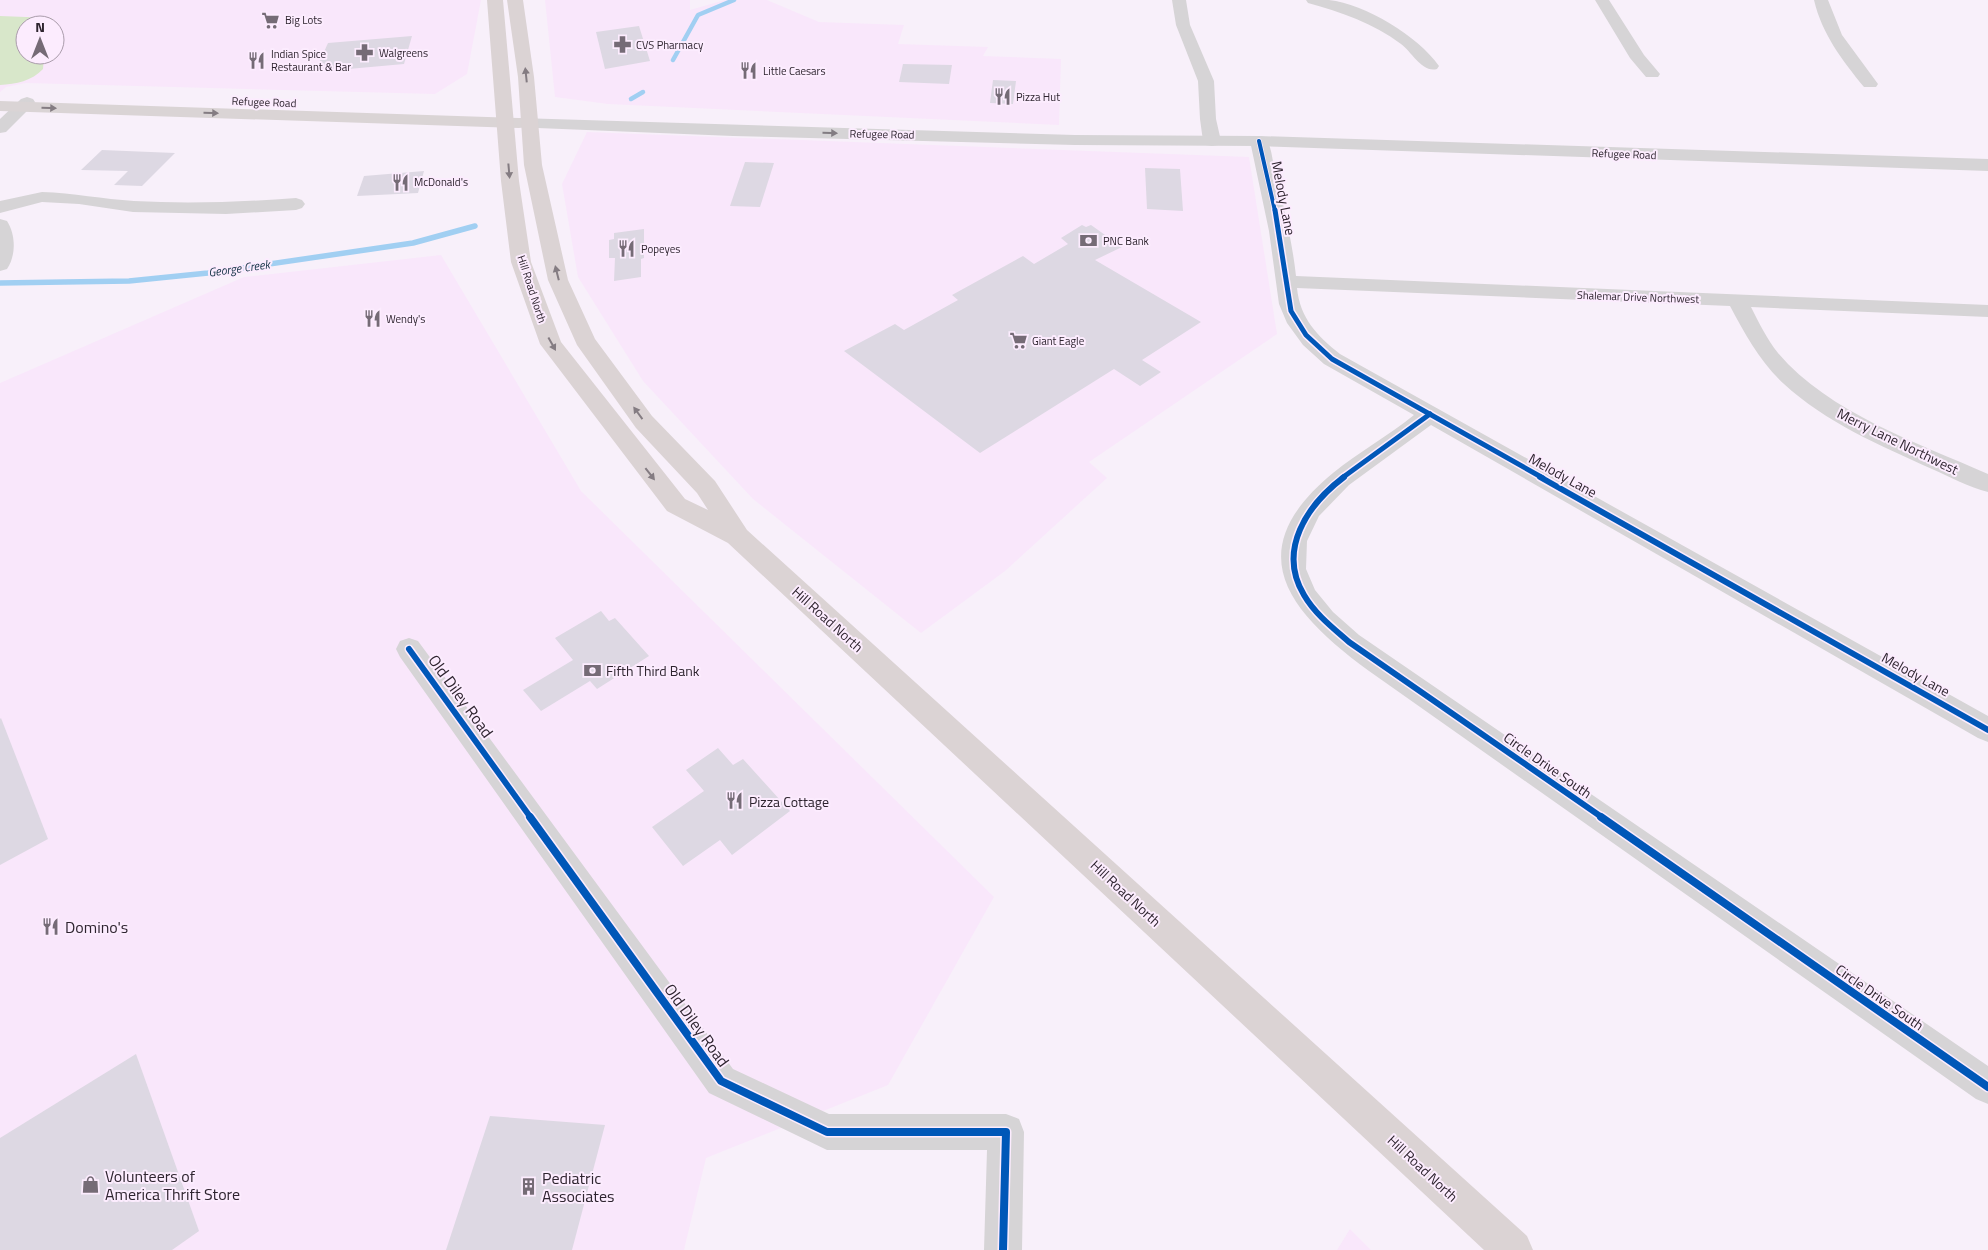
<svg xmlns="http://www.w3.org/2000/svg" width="1988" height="1250" font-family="'Titillium Web',sans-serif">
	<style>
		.built { fill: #f9e7fb; fill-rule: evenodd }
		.green { fill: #d8e7ca }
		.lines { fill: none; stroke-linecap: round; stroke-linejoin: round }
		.stream-far1 { stroke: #a1cff2; stroke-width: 4.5 }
		.stream { stroke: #a1cff2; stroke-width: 5.5 }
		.building { fill: #ddd8e3 }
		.minor { fill: #d6d4d6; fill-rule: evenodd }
		.secondary { fill: #d6d4d6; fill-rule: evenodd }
		.primary { fill: #dad4d5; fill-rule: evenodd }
		.trunk { fill: #dbd3d4; fill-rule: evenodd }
		.cycleway-far3-casing { stroke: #fcecfe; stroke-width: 5.5 }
		.cycleway-far2-casing { stroke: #fcecfe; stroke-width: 8 }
		.cycleway-far1-casing { stroke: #fcecfe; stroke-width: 9 }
		.cycleway-casing { stroke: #fcecfe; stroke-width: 11 }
		.cycleway-far3 { stroke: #0057b8; stroke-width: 4 }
		.cycleway-far2 { stroke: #0057b8; stroke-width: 5 }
		.cycleway-far1 { stroke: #0057b8; stroke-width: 6 }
		.cycleway { stroke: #0057b8; stroke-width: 8 }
		.oneway { fill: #847c82 }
		.oneway2 { fill: #827c82 }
		.labels { text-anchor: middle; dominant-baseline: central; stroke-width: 4; stroke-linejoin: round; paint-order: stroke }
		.far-poi-label { font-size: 11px; fill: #2e242f; stroke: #fcecfe; text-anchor: start }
		.far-street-label { font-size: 11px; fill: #2e242f; stroke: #fcecfe }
		.far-water-label { font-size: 12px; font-style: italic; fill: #133245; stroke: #fcecfe }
		.street-label { font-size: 14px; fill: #2e242f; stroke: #fcecfe }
		.poi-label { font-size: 14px; fill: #2e242f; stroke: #fcecfe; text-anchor: start }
		.near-street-label { font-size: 16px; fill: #2e242f; stroke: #fcecfe }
		.near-poi-label { font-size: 16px; fill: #2e242f; stroke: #fcecfe; text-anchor: start }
	</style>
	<rect width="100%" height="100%" fill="#f8f0fa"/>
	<g class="built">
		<path d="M0,0H481L467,74L435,94L26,83L6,87L0,92ZM25,25H55V55H25Z"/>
		<polygon points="545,0 690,0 690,10 725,0 767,0 819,22 904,25 898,44 988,47 983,56 1061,59 1059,125 608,104 555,97"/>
		<polygon points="587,132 1249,157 1277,334 1089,462 1107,478 1005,571 921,633 753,499 643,381 578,277 562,184"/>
		<polygon points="441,255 581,491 994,897 888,1085 706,1158 684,1250 0,1250 0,383 244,277"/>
		<polygon points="1350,1229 1371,1250 1337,1250"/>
	</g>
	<path class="green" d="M0,16L52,18L45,25H25V55L44,56L43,69C32,81 16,84 0,85Z"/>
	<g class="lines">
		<g class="stream-far1">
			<polyline points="673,60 698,15 734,0"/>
			<polyline points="631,99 643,92"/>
		</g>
		<polyline class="stream" points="0,283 129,281 208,273 413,243 475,226"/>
	</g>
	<g class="building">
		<polygon points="639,26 650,61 605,69 596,32"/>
		<polygon points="412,36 404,64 315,72 328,43"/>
		<polygon points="903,64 952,65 949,84 899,82"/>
		<polygon points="993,80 1016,81 1013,104 990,103"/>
		<polygon points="102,150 175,153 142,186 114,185 128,171 81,170"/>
		<polygon points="745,162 774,163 760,207 730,206"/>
		<polygon points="1145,168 1180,169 1183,211 1147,209"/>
		<polygon points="424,171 418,193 357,196 364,176"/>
		<polygon points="1082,225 1086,227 1091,225 1122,247 1095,260 1201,322 1142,360 1161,372 1140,386 1114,369 980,453 844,351 895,324 904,330 958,300 952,295 1023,256 1034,264 1068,244 1061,238"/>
		<polygon points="644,229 644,258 641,259 641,277 614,281 615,258 609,258 609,240 614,239 614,233"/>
		<polygon points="601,611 609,621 615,618 649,656 597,689 590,681 541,711 523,690 573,660 555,638"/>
		<polygon points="1,718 48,839 0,865 0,719"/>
		<polygon points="718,748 733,765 743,759 790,811 732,855 720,840 683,866 652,827 704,791 686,770"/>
		<polygon points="136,1054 199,1231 172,1250 0,1250 0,1138"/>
		<polygon points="490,1116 605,1125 572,1250 446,1250"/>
	</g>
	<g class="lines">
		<g class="minor">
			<polygon points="1172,0 1186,0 1190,25 1214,81 1216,119 1221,141 1218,145 1212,146 1206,145 1203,141 1200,119 1198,81 1176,25"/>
			<path d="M1306,0C1313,0 1321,0 1329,0C1365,4 1418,36 1439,66L1437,69C1422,73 1412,52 1401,44C1373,23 1341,12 1308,3Z"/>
			<polygon points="1595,0 1609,0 1644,55 1660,74 1658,77 1646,77 1630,58"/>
			<path d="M1814,0H1828L1842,35L1878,84L1876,87H1864C1842,60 1822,34 1814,0Z"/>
			<polygon points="27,97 33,99 35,102 33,105 6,132 0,133 0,119 21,99"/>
			<path d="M1259,136L1265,137C1271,145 1272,157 1274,167C1283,202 1292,240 1296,276L1988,305V317L1751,307C1759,323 1767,339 1778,353C1829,413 1918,443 1988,474V492C1969,487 1950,477 1932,469C1881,446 1825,422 1784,384C1760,362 1745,334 1730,306L1297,288C1300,318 1317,336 1340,354L1988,716V742L1978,738L1431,425L1349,485L1319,516L1307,541L1306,569L1315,590L1333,612L1359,635L1988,1066V1104L1976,1099L1369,671C1289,612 1237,552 1333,473C1359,452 1388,436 1414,415L1324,364L1303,345L1287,323L1279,304L1269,231L1250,141L1253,137Z"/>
			<path d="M42,192C73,193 103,199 134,201C188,204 242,202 296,198L302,200L305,204L302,208L296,210L226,214L133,212L79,204L42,202L0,213V201Z"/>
			<path d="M0,219L7,221C16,235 16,256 7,269L0,271Z"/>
			<polygon points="409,638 418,641 733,1069 829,1114 1006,1114 1019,1119 1024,1132 1022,1250 984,1250 987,1150 827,1150 709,1093 400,657 396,649 400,641"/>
		</g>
		<polygon class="secondary" points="519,118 1075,135 1259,136 1988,159 1988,171 1259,146 1075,145 733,136 513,127 510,123 513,119"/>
		<polygon class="primary" points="0,101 519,118 525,119 528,123 525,127 519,128 0,111"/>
		<polygon class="trunk" points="487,0 503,0 519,181 531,262 561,342 685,499 708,510 697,493 636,428 577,345 548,280 524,165 518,77 507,0 523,0 534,77 542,165 568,280 595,339 652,416 715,481 747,530 1527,1236 1533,1250 1484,1250 728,543 667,511 540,344 511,262 501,181"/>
		<defs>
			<polyline id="cycleway-far3" points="1259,141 1275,211"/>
			<g id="cycleway-far2">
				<polyline points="1275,210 1291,311 1306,335 1332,359 1543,478"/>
				<polyline points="1342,478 1430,414"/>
			</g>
			<g id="cycleway-far1">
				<path d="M1344,477C1307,505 1277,550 1304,595C1315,614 1333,628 1349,642L1603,818"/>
				<polyline points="1540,477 1988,730"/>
				<polyline points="409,649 531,818"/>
			</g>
			<g id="cycleway">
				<polyline points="530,817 721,1081 827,1132 1006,1132 1003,1250"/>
				<polyline points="1601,817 1988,1087"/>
			</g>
		</defs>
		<use href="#cycleway-far3" class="cycleway-far3-casing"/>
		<use href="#cycleway-far2" class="cycleway-far2-casing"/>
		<use href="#cycleway-far1" class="cycleway-far1-casing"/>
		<use href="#cycleway" class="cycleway-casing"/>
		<use href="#cycleway-far3" class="cycleway-far3"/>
		<use href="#cycleway-far2" class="cycleway-far2"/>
		<use href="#cycleway-far1" class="cycleway-far1"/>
		<use href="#cycleway" class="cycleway"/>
	</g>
	<defs><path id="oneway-solid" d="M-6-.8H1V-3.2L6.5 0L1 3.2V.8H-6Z" transform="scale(1.25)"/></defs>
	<g class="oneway">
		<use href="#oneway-solid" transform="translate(526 75) rotate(-96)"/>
		<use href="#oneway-solid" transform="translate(49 108) rotate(2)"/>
		<use href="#oneway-solid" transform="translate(211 113) rotate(2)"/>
		<use href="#oneway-solid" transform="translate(509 171) rotate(85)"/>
		<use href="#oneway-solid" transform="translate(557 273) rotate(-104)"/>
		<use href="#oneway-solid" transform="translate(552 344) rotate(61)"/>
		<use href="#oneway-solid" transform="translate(638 413) rotate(-126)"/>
		<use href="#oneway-solid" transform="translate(650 474) rotate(52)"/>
	</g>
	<use class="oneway2" href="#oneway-solid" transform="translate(830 133) rotate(1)"/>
	<defs>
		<symbol id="supermarket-bare" viewBox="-9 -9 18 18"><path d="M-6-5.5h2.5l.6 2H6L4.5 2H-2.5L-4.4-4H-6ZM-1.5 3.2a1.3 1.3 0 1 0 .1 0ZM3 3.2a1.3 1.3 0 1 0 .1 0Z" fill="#756b76" stroke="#fcecfe" stroke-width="2.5" paint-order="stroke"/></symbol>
		<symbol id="pharmacy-bare" viewBox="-9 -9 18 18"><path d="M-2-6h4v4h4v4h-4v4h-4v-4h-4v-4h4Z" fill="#756b76" stroke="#fcecfe" stroke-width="2.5" paint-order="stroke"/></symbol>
		<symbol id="restaurant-bare" viewBox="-9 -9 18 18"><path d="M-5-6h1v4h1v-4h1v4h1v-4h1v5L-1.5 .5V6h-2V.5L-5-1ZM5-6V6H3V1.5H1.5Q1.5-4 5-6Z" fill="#756b76" stroke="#fcecfe" stroke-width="2.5" paint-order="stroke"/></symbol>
		<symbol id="bank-bare" viewBox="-9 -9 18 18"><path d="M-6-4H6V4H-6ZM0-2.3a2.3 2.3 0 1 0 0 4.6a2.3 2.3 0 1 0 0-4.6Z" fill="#756b76" stroke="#fcecfe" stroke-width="2.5" paint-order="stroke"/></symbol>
		<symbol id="shop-bare" viewBox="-9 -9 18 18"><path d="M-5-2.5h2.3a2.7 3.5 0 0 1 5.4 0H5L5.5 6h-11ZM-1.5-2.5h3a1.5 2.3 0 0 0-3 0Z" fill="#756b76" stroke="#fcecfe" stroke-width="2.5" paint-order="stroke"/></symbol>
		<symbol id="building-bare" viewBox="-9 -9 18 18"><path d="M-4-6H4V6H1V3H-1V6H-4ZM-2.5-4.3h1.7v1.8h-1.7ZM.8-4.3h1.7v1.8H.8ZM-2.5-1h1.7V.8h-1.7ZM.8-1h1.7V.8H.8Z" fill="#756b76" stroke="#fcecfe" stroke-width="2.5" paint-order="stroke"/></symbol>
	</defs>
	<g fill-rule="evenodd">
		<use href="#supermarket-bare" x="258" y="8" width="25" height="25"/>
		<use href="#pharmacy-bare" x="610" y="32" width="25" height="25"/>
		<use href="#pharmacy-bare" x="352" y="40" width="25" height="25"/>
		<use href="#restaurant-bare" x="244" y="48" width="25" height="25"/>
		<use href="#restaurant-bare" x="736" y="58" width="25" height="25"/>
		<use href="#restaurant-bare" x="990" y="84" width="25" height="25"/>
		<use href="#restaurant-bare" x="388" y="170" width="25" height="25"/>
		<use href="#bank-bare" x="1076" y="228" width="25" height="25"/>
		<use href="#restaurant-bare" x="614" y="236" width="25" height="25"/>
		<use href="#restaurant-bare" x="360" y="306" width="25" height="25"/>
		<use href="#supermarket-bare" x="1006" y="328" width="25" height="25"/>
		<use href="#bank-bare" x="580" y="658" width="25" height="25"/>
		<use href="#restaurant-bare" x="722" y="788" width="25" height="25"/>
		<use href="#restaurant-bare" x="38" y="914" width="25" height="25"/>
		<use href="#shop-bare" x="78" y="1172" width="25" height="25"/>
		<use href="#building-bare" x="516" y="1174" width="25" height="25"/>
	</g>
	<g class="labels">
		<g class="far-poi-label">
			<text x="285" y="20">Big Lots</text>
			<text x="636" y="45">CVS Pharmacy</text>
			<text x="379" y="53">Walgreens</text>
			<text x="271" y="54">Indian Spice<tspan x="271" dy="13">Restaurant &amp; Bar</tspan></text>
			<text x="763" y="71">Little Caesars</text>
			<text x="1016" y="97">Pizza Hut</text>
			<text x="414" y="182">McDonald's</text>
			<text x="1103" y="241">PNC Bank</text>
			<text x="641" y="249">Popeyes</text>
			<text x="386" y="319">Wendy's</text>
			<text x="1032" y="341">Giant Eagle</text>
		</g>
		<g class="far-street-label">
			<text transform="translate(264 102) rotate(2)">Refugee Road</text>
			<text transform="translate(882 134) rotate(1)">Refugee Road</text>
			<text transform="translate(1624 154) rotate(2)">Refugee Road</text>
			<text transform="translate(532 289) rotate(72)">Hill Road North</text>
			<text transform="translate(1638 297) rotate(2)">Shalemar Drive Northwest</text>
		</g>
		<g class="far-water-label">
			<text transform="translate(239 268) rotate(-8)">George Creek</text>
		</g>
		<g class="street-label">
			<text transform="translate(1284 198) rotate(79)">Melody Lane</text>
			<text transform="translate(1898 441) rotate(26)">Merry Lane Northwest</text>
			<text transform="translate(1563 475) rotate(29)">Melody Lane</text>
			<text transform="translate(828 619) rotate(42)">Hill Road North</text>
			<text transform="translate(1916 674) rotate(29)">Melody Lane</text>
			<text transform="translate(1548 765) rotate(35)">Circle Drive South</text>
			<text transform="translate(1126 893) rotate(43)">Hill Road North</text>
			<text transform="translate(1880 997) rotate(35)">Circle Drive South</text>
			<text transform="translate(1423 1168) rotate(43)">Hill Road North</text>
		</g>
		<g class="poi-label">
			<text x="606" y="670">Fifth Third Bank</text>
			<text x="749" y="801">Pizza Cottage</text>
		</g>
		<g class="near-street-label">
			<text transform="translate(461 696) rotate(54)">Old Diley Road</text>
			<text transform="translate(697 1025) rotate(54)">Old Diley Road</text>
		</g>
		<g class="near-poi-label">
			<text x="65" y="927">Domino's</text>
			<text x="105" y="1176">Volunteers of<tspan x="105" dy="18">America Thrift Store</tspan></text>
			<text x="542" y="1178">Pediatric<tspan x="542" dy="18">Associates</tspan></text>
		</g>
	</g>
	<g transform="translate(40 40)"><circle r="24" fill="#fcecfe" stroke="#aa9cab"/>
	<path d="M0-4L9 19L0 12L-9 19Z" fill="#756b76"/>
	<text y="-8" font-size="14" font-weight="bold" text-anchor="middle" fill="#2e242f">N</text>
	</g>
</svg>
